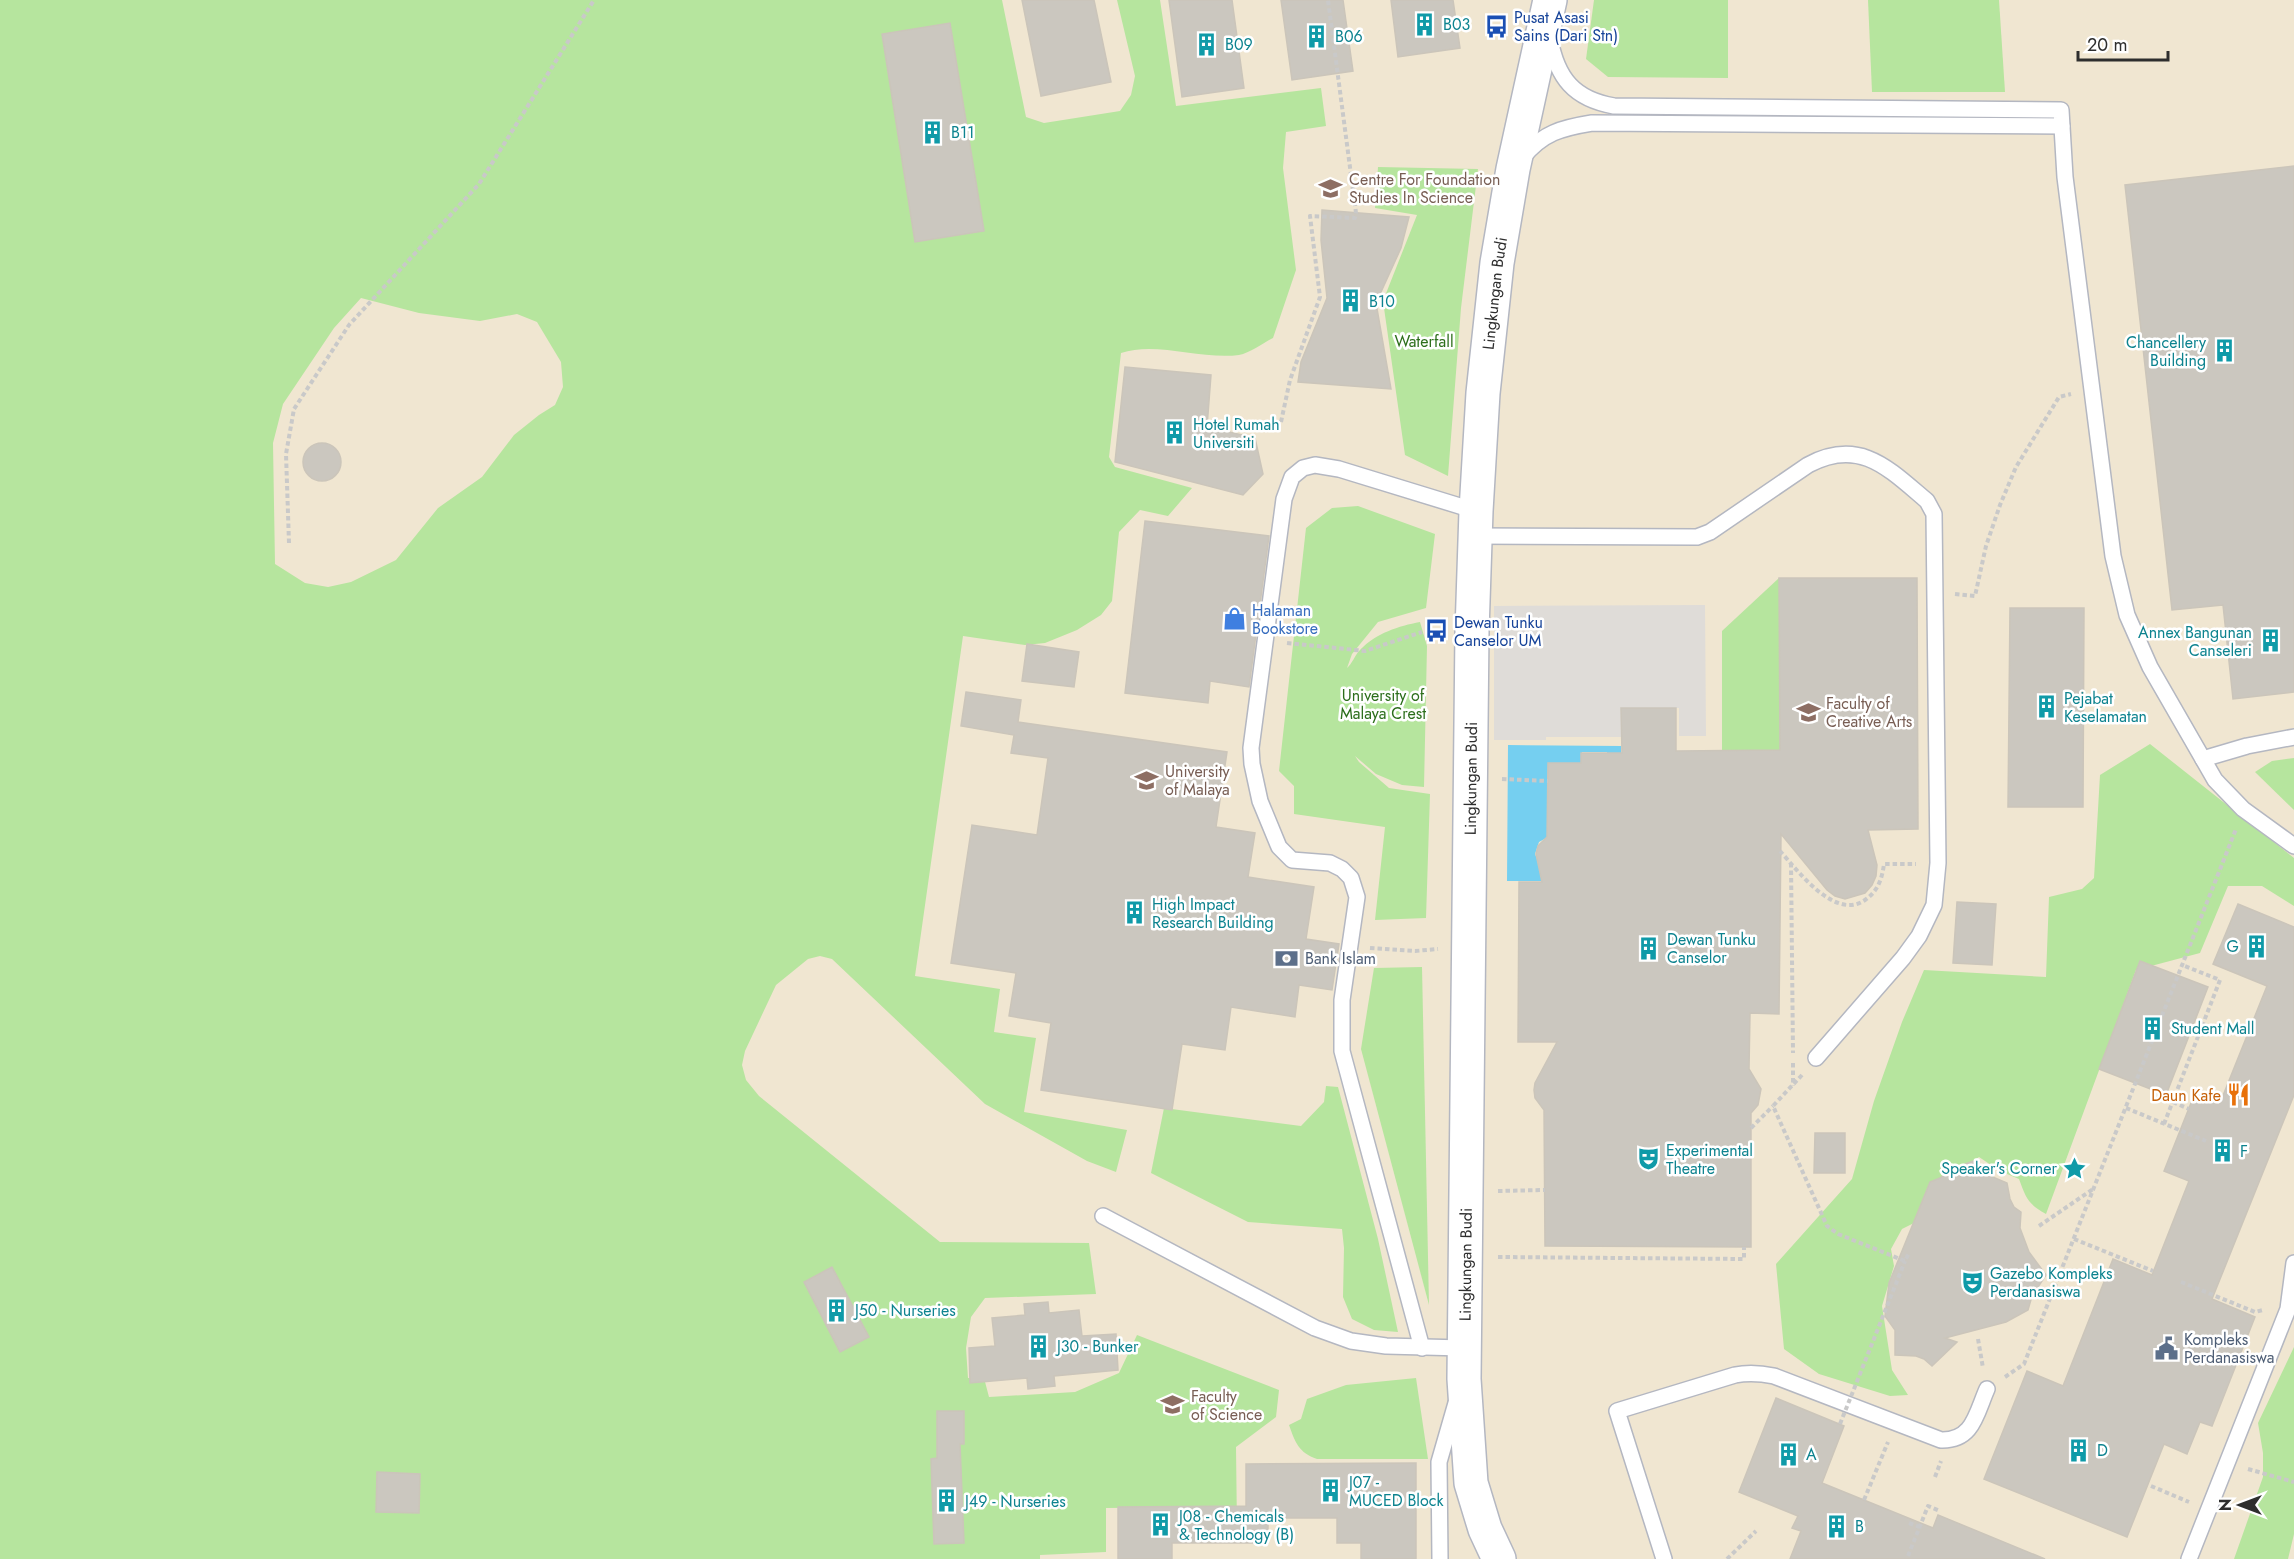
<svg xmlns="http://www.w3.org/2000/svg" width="2294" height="1559" font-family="Jost,sans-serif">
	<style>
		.education { fill: #f0e6d1 }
		.green { fill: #b6e59e; fill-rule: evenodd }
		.plaza { fill: #dfdcd8 }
		.water { fill: #75cff0 }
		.building { fill: #cbc7bf; stroke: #cbc5ba; stroke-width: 1.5 }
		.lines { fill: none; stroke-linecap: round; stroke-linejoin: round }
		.service-casing { stroke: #b4b7c1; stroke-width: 18 }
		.tertiary-casing { stroke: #b4b7c1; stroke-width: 36 }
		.path { stroke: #c9c9c9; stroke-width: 4; stroke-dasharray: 4.5 3; stroke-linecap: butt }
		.service { stroke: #fff; stroke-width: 15 }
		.tertiary { stroke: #fff; stroke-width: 33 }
		.path-bridge { stroke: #c9c9c9; stroke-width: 4; stroke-dasharray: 4.5 3; stroke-linecap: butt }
		.labels { text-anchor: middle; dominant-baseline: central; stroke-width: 5; stroke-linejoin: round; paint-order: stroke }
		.transit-label { font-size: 16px; fill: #164399; stroke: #fff; text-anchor: start }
		.culture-label { font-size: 16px; fill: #0d838f; stroke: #fff; text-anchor: start }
		.education-label { font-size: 16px; fill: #785e54; stroke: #fff; text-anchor: start }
		.street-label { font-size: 16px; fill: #2e2e2e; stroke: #fff }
		.park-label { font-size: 16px; fill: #2c6e1b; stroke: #fff }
		.shop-label { font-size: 16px; fill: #366cbe; stroke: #fff; text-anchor: start }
		.service-label { font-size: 16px; fill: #4e5e75; stroke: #fff; text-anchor: start }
		.food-label { font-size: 16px; fill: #c56008; stroke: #fff; text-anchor: end }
	</style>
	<rect width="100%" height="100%" fill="#efe9e1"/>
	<rect class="education" x="0" y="0" width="2294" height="1559"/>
	<g class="green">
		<path d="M0,0H1002L1026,117L1044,123L1120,111L1131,95L1135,76L1117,0H1160L1176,106L1321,88L1326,126L1286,132L1283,168L1296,270L1273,338C1263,343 1250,353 1239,355C1201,360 1156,341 1121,353L1109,457L1115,467L1192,488L1168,516L1140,510L1119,532L1112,601L1101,615L1077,630L1045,643L1025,645L963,636L915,976L1000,989L994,1032L1036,1038L1024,1112L1127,1130L1116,1172L1087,1161L985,1104L832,959L820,956L808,959L776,985L745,1051L742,1065L746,1080L759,1096L940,1242L1089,1243L1096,1294L985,1298L971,1317L966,1348L968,1378H984L989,1397L1075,1392L1119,1373L1137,1335L1279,1390L1276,1417L1236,1447L1237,1529L1204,1507L1106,1508V1552L1040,1555V1559H0ZM361,298L419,313L480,321L517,314L537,322L561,362L563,387L555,405L539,415L514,435L482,477L438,508L396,560L351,582L328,587L305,583L275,564L273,443L283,404L334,328Z"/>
		<polygon points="1594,0 1728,0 1728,78 1608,77 1586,59"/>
		<polygon points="1868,0 1999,0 2005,92 1872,92"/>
		<polygon points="1378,167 1478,169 1461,308 1448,476 1405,455 1383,301 1417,215 1375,208"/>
		<path d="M1358,506L1435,534L1426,608L1378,622L1352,654L1347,668C1352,664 1355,655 1360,650C1376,633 1399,626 1420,622L1427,646L1424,787L1402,785L1376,774L1355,756L1359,762L1389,788L1430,794L1426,918L1375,920L1385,827L1294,814V786L1279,771L1306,528L1332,508Z"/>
		<polygon points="1779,578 1780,750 1722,751 1722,631"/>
		<path d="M2150,744L2294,858V906L2262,886H2228L2200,953L2136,970L2046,1214C2028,1204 2026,1198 2019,1179L2000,1171L1979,1157L1958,1173L1914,1223L1902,1229L1891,1249L1894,1266L1882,1306L1892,1370L1908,1395L1890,1396L1819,1374L1784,1349L1776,1264L1852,1179L1874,1101L1902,1022L1924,970L2046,977L2049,897L2082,889L2094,878L2100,775Z"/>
		<polygon points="2294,758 2294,810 2255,772 2272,761"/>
		<polygon points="1422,967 1429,1305 1361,1049 1374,968"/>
		<polygon points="1326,1086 1338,1087 1378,1239 1398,1332 1374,1330 1352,1319 1343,1297 1344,1248 1342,1229 1248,1222 1151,1173 1164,1108 1301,1126 1324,1102"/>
		<polygon points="2294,1347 2294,1534 2288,1559 2234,1559 2263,1477 2263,1453 2258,1423"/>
		<path d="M1416,1378L1428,1459H1317C1299,1453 1295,1442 1289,1425L1301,1419L1307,1399L1346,1385Z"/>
	</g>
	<polygon class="plaza" points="1705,605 1706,736 1679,736 1679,708 1621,708 1621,737 1546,737 1546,740 1494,740 1494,606"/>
	<polygon class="water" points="1508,745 1621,746 1621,763 1607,763 1607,752 1582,752 1581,763 1548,763 1547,829 1550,836 1539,842 1535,854 1546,881 1507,881"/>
	<g class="building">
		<polygon points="1022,0 1094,0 1111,82 1041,96"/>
		<polygon points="1169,0 1232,0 1244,88 1182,97"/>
		<polygon points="1281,0 1343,0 1353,71 1292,80"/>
		<polygon points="1391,0 1453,0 1460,48 1398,57"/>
		<polygon points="950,23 984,231 915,242 882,34"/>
		<polygon points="2294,166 2294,692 2233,699 2223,605 2172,610 2125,185"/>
		<polygon points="1322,210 1409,217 1401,248 1376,303 1391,389 1298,382 1301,362 1327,298 1321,240"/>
		<polygon points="1125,367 1211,375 1207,427 1255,438 1263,474 1243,495 1115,462"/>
		<circle cx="322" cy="462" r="19"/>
		<polygon points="1145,521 1269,536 1249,687 1210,681 1208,703 1125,693"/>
		<polygon points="1779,578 1917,578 1918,829 1868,830 1877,865 1876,876 1872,885 1865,893 1845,899 1835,896 1827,890 1781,834 1779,1014 1750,1013 1749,1069 1761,1089 1758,1105 1751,1113 1751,1247 1545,1246 1544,1110 1535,1098 1534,1090 1535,1083 1557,1042 1518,1042 1519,882 1542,882 1536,854 1538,846 1547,837 1548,763 1581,763 1581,753 1622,753 1621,708 1676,708 1676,751 1780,750"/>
		<polygon points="2010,608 2084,608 2083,807 2008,807"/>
		<polygon points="1027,644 1079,652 1074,687 1022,681"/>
		<polygon points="966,692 1021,700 1018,722 1227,752 1216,827 1255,833 1248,877 1314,887 1306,939 1339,944 1332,990 1299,985 1295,1017 1231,1007 1225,1050 1182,1044 1172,1110 1041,1090 1051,1023 1009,1016 1016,973 951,963 972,825 1037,835 1048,758 1011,753 1014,735 961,726"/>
		<polygon points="1957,902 1996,904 1992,965 1953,963"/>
		<polygon points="2238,904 2294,927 2294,1095 2212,1299 2255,1317 2212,1426 2200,1422 2187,1454 2164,1444 2127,1537 1984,1479 2027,1371 2063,1386 2113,1259 2152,1275 2189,1181 2164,1171 2195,1093 2220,1103 2267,986 2213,964"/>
		<polygon points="2140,961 2208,987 2166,1095 2099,1069"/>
		<polygon points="1815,1133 1845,1133 1845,1173 1814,1173"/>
		<polygon points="1973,1161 1988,1175 2007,1183 2010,1199 2014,1207 2021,1212 2020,1228 2029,1252 2046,1275 2032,1296 2028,1310 2006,1322 1945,1338 1957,1342 1932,1366 1924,1359 1916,1356 1895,1355 1895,1330 1885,1316 1889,1283 1930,1182 1940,1178 1952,1169"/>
		<polygon points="832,1267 869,1337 840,1352 804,1282"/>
		<polygon points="1048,1302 1049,1313 1079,1310 1082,1336 1116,1334 1118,1370 1054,1376 1055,1386 1028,1389 1027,1378 970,1383 969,1348 995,1346 992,1318 1025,1315 1024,1304"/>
		<polygon points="1776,1398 1844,1426 1822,1483 1933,1528 1938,1515 2045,1559 1790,1559 1801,1531 1792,1528 1798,1516 1739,1492"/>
		<polygon points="937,1411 964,1411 964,1444 960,1444 964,1543 934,1544 931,1459 937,1458"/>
		<polygon points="1416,1463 1416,1559 1361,1559 1361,1543 1337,1543 1337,1518 1268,1518 1268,1543 1172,1543 1172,1559 1118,1559 1118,1507 1246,1506 1246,1464"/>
		<polygon points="377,1472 420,1474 419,1513 376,1512"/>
	</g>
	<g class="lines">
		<defs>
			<g id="service">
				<path d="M1550,39C1557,78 1574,99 1614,106L2061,110L2065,177L2113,556L2127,615L2150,667L2215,780L2243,809L2294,846"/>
				<path d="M1523,157C1543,133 1561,128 1592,123L2062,126"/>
				<path d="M1475,536L1697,537L1710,532L1808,465C1860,437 1889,469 1927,501L1934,514L1938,863L1934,905L1919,936L1903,958L1816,1058"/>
				<polyline points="2203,759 2247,746 2294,737"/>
				<polyline points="1103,1216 1315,1328 1351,1341 1386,1346 1463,1348"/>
				<polyline points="1422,1348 1342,1051 1342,1000 1357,897 1351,878 1342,869 1330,863 1292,860 1279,847 1260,801 1252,764 1251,748 1284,499 1292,477 1303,468 1315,465 1339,469 1476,511"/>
				<polyline points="1440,1559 1439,1462 1456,1403"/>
				<path d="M1664,1559L1617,1411L1735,1375C1749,1372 1760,1373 1774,1376L1941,1440C1973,1441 1976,1414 1987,1389"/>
				<polyline points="2189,1559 2288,1309 2294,1263"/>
			</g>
			<g id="tertiary">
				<path id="s1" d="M1499,1559L1485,1529L1471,1483L1464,1379L1472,631L1476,511L1483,393L1497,263L1513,169L1550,0"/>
			</g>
		</defs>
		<use href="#service" class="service-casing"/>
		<use href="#tertiary" class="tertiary-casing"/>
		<g class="path">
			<polyline points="1281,422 1290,380 1320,297 1310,216 1355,218 1356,213 1328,0"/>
			<polyline points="289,543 286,454 294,409 349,325 479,184 594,0"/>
			<polyline points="1955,594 1975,596 1986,546 2000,505 2016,467 2059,397 2071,394"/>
			<polyline points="1287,643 1365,651 1422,632"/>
			<polyline points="1502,779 1548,781"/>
			<path d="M1780,851C1798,871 1835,921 1865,900C1878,891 1882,879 1884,864H1916"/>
			<polyline points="1791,863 1793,1053"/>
			<polyline points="1370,948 1415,951 1438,949"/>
			<polyline points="1793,1063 1793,1086"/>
			<polyline points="1802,1075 1773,1106 1827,1226 1838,1234 1905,1261 1909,1253"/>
			<polyline points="2173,1102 2189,1109"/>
			<polyline points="2126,1108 2206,1141"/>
			<polyline points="2164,1124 2220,980 2182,965"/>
			<polyline points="1751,1128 1773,1106"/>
			<polyline points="1498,1191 1545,1190"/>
			<polyline points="2039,1226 2093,1189"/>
			<polyline points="2074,1239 2153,1271"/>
			<polyline points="1498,1257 1744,1259 1744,1247"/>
			<polyline points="2181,1282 2255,1312 2263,1310"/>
			<polyline points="1978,1339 1983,1368"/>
			<polyline points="2005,1377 2024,1364 2236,829"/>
			<polyline points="2248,1469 2294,1482"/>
			<polyline points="1935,1477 1941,1461"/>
			<polyline points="2151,1486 2189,1502"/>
			<polyline points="1864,1500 1888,1442"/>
			<polyline points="1909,1523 1920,1527"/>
			<polyline points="1908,1556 1928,1506 1940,1511"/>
			<polyline points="1727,1559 1756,1531"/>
		</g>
		<use href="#service" class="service"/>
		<use href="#tertiary" class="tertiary"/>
		<polyline class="path-bridge" points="1840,1424 1905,1261"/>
	</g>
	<defs>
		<symbol id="building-bare" viewBox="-9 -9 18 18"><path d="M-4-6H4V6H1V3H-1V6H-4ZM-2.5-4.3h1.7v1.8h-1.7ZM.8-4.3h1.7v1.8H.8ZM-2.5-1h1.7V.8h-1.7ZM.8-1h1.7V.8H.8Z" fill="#0f9aa8" stroke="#fff" stroke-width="2.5" paint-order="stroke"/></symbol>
		<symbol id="bus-bare" viewBox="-9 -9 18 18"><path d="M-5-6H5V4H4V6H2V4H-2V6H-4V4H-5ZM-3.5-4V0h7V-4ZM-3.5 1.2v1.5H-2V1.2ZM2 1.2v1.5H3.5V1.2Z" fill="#1a4fb4" stroke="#fff" stroke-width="2.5" paint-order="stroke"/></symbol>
		<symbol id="university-bare" viewBox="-9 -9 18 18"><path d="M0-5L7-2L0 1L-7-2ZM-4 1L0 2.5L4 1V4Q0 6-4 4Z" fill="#8d6e63" stroke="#fff" stroke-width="2.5" paint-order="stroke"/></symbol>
		<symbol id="shop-bare" viewBox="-9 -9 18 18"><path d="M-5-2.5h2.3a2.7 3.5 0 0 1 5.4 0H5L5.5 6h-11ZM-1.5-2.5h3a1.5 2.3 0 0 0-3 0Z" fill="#3f7fe0" stroke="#fff" stroke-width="2.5" paint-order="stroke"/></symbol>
		<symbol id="bank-bare" viewBox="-9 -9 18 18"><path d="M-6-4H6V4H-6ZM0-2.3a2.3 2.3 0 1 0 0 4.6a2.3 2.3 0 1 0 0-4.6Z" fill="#5c6f8a" stroke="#fff" stroke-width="2.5" paint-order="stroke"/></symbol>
		<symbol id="restaurant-bare" viewBox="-9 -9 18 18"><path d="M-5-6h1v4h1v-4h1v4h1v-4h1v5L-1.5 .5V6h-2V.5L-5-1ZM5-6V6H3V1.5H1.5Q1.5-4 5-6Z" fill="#e8710a" stroke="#fff" stroke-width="2.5" paint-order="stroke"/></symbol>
		<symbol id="theatre-bare" viewBox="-9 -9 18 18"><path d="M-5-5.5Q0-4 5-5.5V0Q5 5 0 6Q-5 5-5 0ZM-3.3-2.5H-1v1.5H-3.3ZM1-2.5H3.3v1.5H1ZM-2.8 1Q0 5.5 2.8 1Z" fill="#0f9aa8" stroke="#fff" stroke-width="2.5" paint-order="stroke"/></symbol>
		<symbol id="sight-bare" viewBox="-9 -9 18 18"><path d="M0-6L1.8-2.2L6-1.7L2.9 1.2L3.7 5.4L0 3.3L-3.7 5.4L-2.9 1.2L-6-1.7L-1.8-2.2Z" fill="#0f9aa8" stroke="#fff" stroke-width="2.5" paint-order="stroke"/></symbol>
		<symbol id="civic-bare" viewBox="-9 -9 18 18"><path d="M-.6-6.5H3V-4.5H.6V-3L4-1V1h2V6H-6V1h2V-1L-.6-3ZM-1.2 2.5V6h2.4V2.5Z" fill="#5c6f8a" stroke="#fff" stroke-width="2.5" paint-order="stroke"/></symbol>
	</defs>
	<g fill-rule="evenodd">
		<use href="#building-bare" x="1408" y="8" width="33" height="33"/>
		<use href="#bus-bare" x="1480" y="10" width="33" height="33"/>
		<use href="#building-bare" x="1300" y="20" width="33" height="33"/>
		<use href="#building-bare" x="1190" y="28" width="33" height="33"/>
		<use href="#building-bare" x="916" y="116" width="33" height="33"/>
		<use href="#university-bare" x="1314" y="172" width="33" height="33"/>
		<use href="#building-bare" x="1334" y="284" width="33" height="33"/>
		<use href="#building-bare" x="2208" y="334" width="33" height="33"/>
		<use href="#building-bare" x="1158" y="416" width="33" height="33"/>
		<use href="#shop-bare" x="1218" y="602" width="33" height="33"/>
		<use href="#bus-bare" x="1420" y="614" width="33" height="33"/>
		<use href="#building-bare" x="2254" y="624" width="33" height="33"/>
		<use href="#building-bare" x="2030" y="690" width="33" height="33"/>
		<use href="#university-bare" x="1792" y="696" width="33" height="33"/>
		<use href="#university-bare" x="1130" y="764" width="33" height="33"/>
		<use href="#building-bare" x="1118" y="896" width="33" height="33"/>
		<use href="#building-bare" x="2240" y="930" width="33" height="33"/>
		<use href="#building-bare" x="1632" y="932" width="33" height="33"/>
		<use href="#bank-bare" x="1270" y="942" width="33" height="33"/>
		<use href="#building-bare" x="2136" y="1012" width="33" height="33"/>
		<use href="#restaurant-bare" x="2222" y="1078" width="33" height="33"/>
		<use href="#building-bare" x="2206" y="1134" width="33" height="33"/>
		<use href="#theatre-bare" x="1632" y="1142" width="33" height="33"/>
		<use href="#sight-bare" x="2058" y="1152" width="33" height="33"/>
		<use href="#theatre-bare" x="1956" y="1266" width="33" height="33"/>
		<use href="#building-bare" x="820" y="1294" width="33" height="33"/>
		<use href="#building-bare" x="1022" y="1330" width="33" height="33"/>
		<use href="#civic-bare" x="2150" y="1332" width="33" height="33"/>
		<use href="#university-bare" x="1156" y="1388" width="33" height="33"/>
		<use href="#building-bare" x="2062" y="1434" width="33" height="33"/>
		<use href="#building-bare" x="1772" y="1438" width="33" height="33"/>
		<use href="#building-bare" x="1314" y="1474" width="33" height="33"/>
		<use href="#building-bare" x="930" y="1484" width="33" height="33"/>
		<use href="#building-bare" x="1144" y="1508" width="33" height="33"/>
		<use href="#building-bare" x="1820" y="1510" width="33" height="33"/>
	</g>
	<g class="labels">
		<g class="transit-label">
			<text x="1514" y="17">Pusat Asasi<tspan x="1514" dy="18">Sains (Dari Stn)</tspan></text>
			<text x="1454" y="622">Dewan Tunku<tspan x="1454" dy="18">Canselor UM</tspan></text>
		</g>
		<g class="culture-label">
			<text x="1443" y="24">B03</text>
			<text x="1335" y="36">B06</text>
			<text x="1225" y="44">B09</text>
			<text x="951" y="132">B11</text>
			<text x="1369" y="301">B10</text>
			<text x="2206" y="342" text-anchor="end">Chancellery<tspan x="2206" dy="18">Building</tspan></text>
			<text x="1193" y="424">Hotel Rumah<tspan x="1193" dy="18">Universiti</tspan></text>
			<text x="2252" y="632" text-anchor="end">Annex Bangunan<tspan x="2252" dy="18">Canseleri</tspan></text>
			<text x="2064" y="698">Pejabat<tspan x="2064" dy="18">Keselamatan</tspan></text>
			<text x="1152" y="904">High Impact<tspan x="1152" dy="18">Research Building</tspan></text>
			<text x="1667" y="939">Dewan Tunku<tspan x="1667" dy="18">Canselor</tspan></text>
			<text x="2239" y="946" text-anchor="end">G</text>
			<text x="2171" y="1028">Student Mall</text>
			<text x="1666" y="1150">Experimental<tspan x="1666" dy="18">Theatre</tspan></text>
			<text x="2240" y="1151">F</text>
			<text x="2057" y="1168" text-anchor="end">Speaker's Corner</text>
			<text x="1990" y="1273">Gazebo Kompleks<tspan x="1990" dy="18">Perdanasiswa</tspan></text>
			<text x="855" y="1310">J50 - Nurseries</text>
			<text x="1057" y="1346">J30 - Bunker</text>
			<text x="2097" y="1450">D</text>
			<text x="1806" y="1454">A</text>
			<text x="1349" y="1482">J07 -<tspan x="1349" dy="18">MUCED Block</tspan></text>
			<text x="965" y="1501">J49 - Nurseries</text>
			<text x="1179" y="1516">J08 - Chemicals<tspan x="1179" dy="18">&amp; Technology (B)</tspan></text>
			<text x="1855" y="1526">B</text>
		</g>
		<g class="education-label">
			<text x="1349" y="179">Centre For Foundation<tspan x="1349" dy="18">Studies In Science</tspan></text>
			<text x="1826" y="703">Faculty of<tspan x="1826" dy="18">Creative Arts</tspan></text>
			<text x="1165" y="771">University<tspan x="1165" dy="18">of Malaya</tspan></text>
			<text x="1191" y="1396">Faculty<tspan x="1191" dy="18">of Science</tspan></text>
		</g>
		<g class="street-label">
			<text stroke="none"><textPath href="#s1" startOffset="1272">Lingkungan Budi</textPath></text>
			<text stroke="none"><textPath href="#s1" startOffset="786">Lingkungan Budi</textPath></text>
			<text stroke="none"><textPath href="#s1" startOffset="300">Lingkungan Budi</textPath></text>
		</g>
		<g class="park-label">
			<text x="1424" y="341">Waterfall</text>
			<text x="1383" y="695">University of<tspan x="1383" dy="18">Malaya Crest</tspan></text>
		</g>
		<g class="shop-label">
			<text x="1252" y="610">Halaman<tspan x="1252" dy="18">Bookstore</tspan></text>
		</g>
		<g class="service-label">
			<text x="1305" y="958">Bank Islam</text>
			<text x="2184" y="1339">Kompleks<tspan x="2184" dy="18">Perdanasiswa</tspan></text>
		</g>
		<g class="food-label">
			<text x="2221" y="1095">Daun Kafe</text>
		</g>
	</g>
	<g transform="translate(2240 1505) rotate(270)" stroke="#ffffff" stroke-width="4.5" paint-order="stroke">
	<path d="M0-4.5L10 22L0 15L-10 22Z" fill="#2e2e2e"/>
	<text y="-9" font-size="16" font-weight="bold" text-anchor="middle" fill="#2e2e2e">N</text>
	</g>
	<path d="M2078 51v9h90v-9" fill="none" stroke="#2e2e2e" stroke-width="3"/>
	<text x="2087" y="51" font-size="18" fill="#2e2e2e" stroke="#ffffff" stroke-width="4.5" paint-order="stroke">20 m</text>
</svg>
